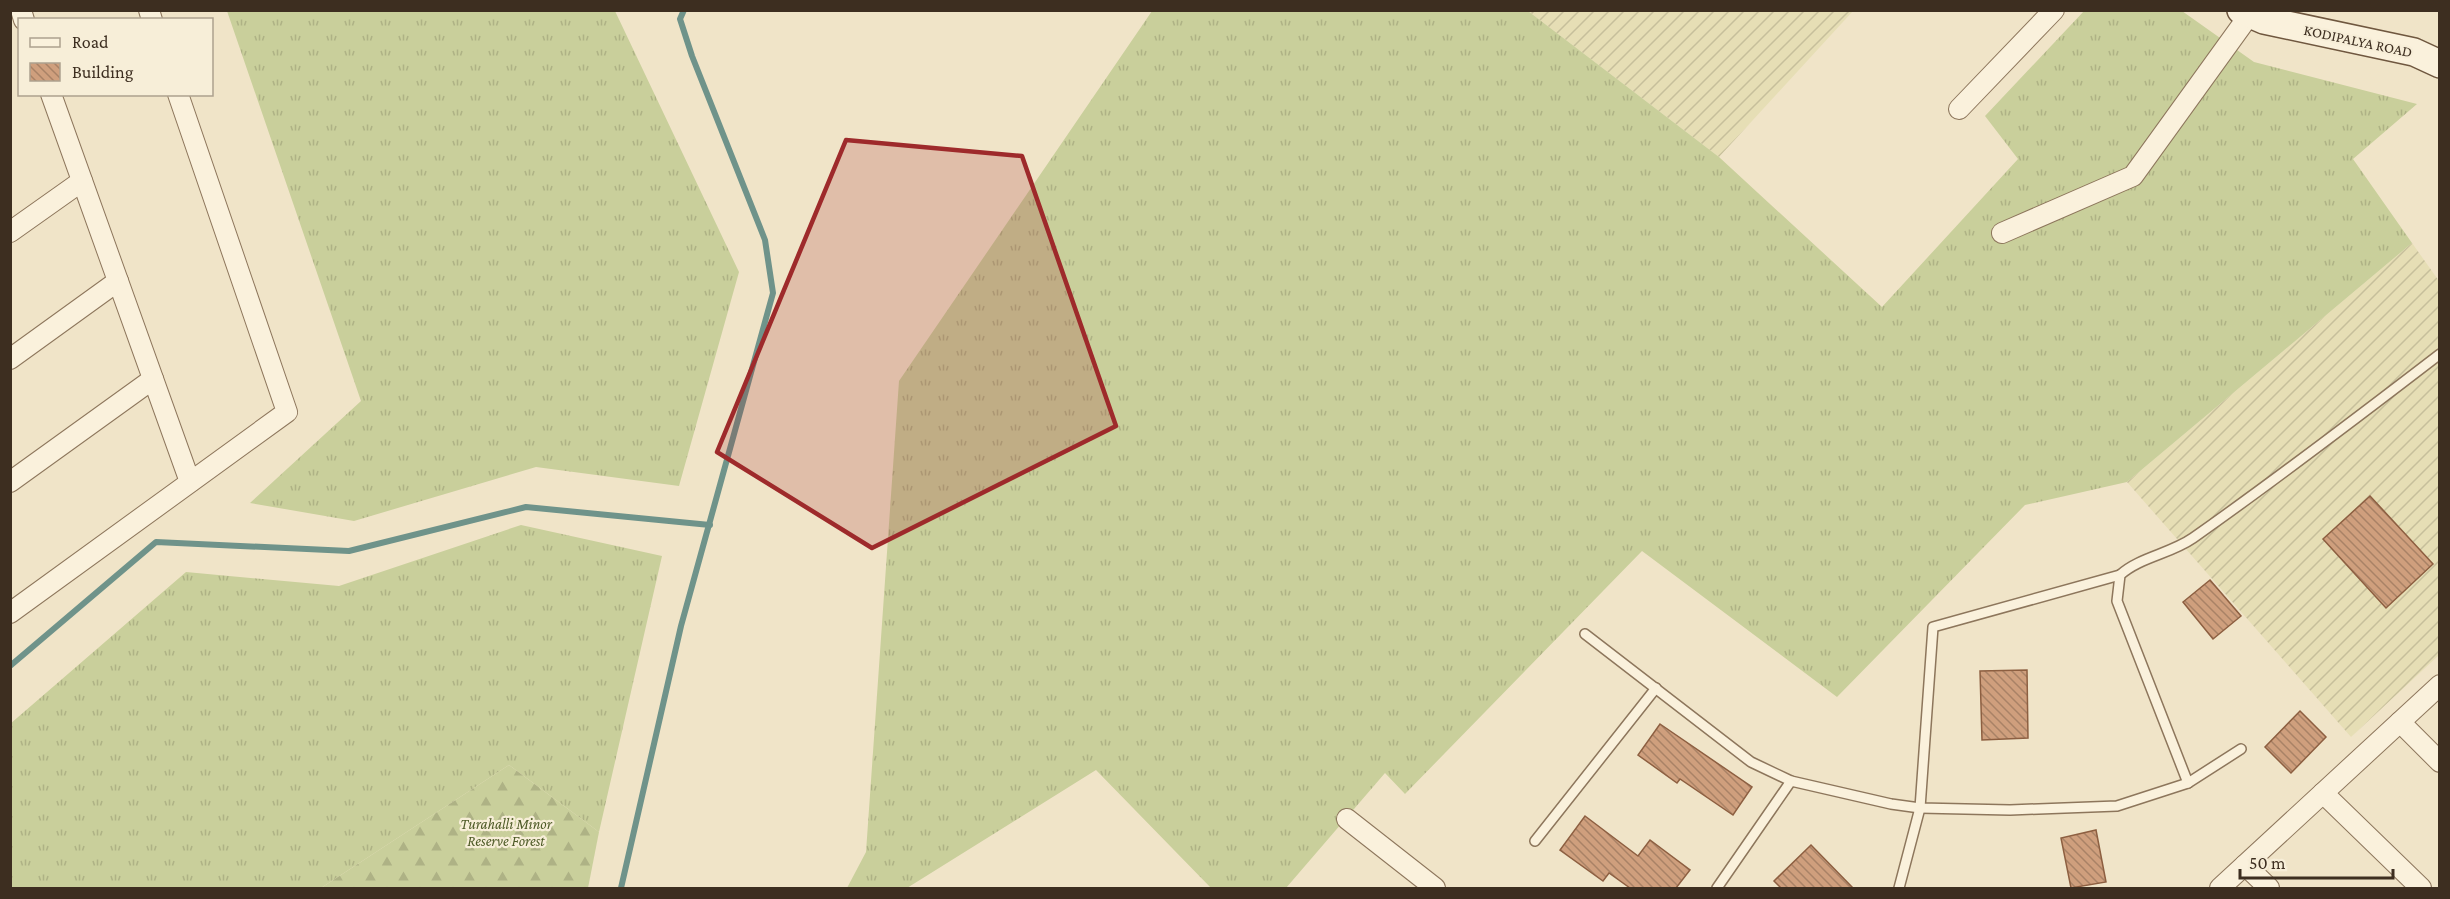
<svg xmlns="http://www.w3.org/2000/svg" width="2450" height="899" font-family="'Crimson Pro',serif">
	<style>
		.farmland { fill: url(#farmland-furrows) }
		.grass { fill: url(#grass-tufts) }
		.forest { fill: url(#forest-firs) }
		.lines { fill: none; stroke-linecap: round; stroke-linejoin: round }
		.stream { stroke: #6f938a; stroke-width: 6 }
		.building { fill: url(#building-back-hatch); stroke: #8d5f41; stroke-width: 1.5 }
		.lane-casing { stroke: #8d765c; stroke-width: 12 }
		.street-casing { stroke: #8d765c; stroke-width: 22 }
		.secondary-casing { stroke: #6f573f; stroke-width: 30 }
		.lane { stroke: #faf1dc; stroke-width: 9 }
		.street { stroke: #faf1dc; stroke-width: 20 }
		.secondary { stroke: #faf1dc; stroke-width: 27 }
		.marked { fill: #9e2a2b; fill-opacity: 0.2; stroke: #9e2a2b; stroke-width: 4.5; stroke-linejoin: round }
		.labels { text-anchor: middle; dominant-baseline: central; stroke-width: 4.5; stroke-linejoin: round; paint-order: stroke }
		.street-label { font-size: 15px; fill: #3d2e20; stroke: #f7eed8 }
		.park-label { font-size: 15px; font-style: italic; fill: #4d5a26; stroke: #f7eed8 }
	</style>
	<defs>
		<pattern id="farmland-furrows" width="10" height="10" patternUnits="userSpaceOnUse" patternTransform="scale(1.5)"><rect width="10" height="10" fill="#e6deb5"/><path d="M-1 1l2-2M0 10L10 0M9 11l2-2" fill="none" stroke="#c6bf9b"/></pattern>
		<pattern id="grass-tufts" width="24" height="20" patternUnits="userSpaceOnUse" patternTransform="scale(1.5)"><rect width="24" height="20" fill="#c9cf9b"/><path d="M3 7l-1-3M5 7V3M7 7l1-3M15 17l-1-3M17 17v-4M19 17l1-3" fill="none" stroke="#aeb285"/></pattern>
		<pattern id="forest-firs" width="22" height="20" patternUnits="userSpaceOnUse" patternTransform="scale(1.5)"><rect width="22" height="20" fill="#c9cf9b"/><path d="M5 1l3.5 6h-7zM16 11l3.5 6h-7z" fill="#aeb285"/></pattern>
		<pattern id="building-back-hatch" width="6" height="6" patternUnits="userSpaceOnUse" patternTransform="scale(1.5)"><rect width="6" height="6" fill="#cf9f7d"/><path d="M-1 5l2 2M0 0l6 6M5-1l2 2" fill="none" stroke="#a98266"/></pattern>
	</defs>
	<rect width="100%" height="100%" fill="#f0e4c8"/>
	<g class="farmland">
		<polygon points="1528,11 1853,11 1719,157"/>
		<polygon points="2412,243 2439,281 2439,655 2351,737 2127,482"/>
	</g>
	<g class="grass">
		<polygon points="227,11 615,11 739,272 679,486 536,467 354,521 250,503 361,401"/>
		<polygon points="1152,11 1528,11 1719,157 1882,307 2018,159 1985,116 2084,11 2182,11 2254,62 2417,104 2353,159 2412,243 2127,482 2025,505 1837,697 1642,551 1405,794 1385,773 1286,888 1211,888 1096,770 907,888 847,888 866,852 899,381"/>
		<polygon points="521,525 662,556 599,832 509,765 321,888 11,888 10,724 186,572 339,586"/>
	</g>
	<polygon class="forest" points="509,765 599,832 588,888 321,888"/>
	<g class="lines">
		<g class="stream">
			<polyline points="10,666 156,542 349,551 526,507 710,525"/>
			<polyline points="621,888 681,626 773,293 765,240 692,56 680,19 684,10"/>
		</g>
	</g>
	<g class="building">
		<polygon points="2370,496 2433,564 2386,608 2323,539"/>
		<polygon points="2210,580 2241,616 2213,639 2183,602"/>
		<polygon points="2027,670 2028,738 1982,740 1980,671"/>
		<polygon points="2300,711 2326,737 2291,773 2265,747"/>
		<polygon points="1660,724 1752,787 1733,815 1680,779 1677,783 1638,755"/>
		<polygon points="1585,816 1638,856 1650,840 1690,870 1676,888 1630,888 1609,873 1603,881 1560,850"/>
		<polygon points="2096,830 2106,882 2071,888 2061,838"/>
		<polygon points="1811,845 1853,888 1781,888 1774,881"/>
	</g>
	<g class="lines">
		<defs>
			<g id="lane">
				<polyline points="1585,634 1751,762 1791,781 1891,804 1920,808 2010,810 2117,806 2188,783 2241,749"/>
				<path d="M2188,783L2117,601L2120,575C2140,557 2170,554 2193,538C2277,479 2358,417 2440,354"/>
				<polyline points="1535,841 1656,688"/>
				<polyline points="1717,888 1791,781"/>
				<polyline points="1899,888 1920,808 1933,627 2120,575"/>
			</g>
			<g id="street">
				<polyline points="21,10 24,20"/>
				<polyline points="149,10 152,20"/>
				<polyline points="51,94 190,482"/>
				<polyline points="1959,109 2054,10"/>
				<polyline points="10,232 82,181"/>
				<polyline points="2002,233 2133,176 2250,14"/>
				<polyline points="10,359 118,281"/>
				<polyline points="10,482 153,379"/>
				<polyline points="10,613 287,412 178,94"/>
				<polyline points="2400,722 2440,762"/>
				<polyline points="2323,793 2421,888"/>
				<polyline points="1347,819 1435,888"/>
				<polyline points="2245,865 2269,888"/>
				<polyline points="2220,888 2440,685"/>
			</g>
			<polyline id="secondary" points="2241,10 2264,20 2414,52 2440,64"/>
		</defs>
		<use href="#lane" class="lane-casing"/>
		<use href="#street" class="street-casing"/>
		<use href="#secondary" class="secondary-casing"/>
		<use href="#lane" class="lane"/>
		<use href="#street" class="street"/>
		<use href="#secondary" class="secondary"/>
	</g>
	<path class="marked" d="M846,140L1022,156L1116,426L872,548L717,452Z"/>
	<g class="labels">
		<g class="street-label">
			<text transform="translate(2358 41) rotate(12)">KODIPALYA ROAD</text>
		</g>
		<g class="park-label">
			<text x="506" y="824">Turahalli Minor<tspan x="506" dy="17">Reserve Forest</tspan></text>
		</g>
	</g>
	<rect width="2450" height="899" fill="none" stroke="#3d2e20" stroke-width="24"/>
	<rect x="18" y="18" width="195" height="78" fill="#f7eed8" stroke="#ada18e" stroke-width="1.5"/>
	<rect x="30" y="38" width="30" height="9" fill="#faf1dc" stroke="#ada18e" stroke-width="1.5"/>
	<text x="72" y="48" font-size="18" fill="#3d2e20">Road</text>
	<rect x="30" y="63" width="30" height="18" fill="url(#building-back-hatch)" stroke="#ada18e" stroke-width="1.5"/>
	<text x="72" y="78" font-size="18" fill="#3d2e20">Building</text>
	<path d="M2240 869v9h153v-9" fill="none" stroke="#3d2e20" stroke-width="3"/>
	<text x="2249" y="869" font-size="18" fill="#3d2e20" stroke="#f7eed8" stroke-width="4.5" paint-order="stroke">50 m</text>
</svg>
